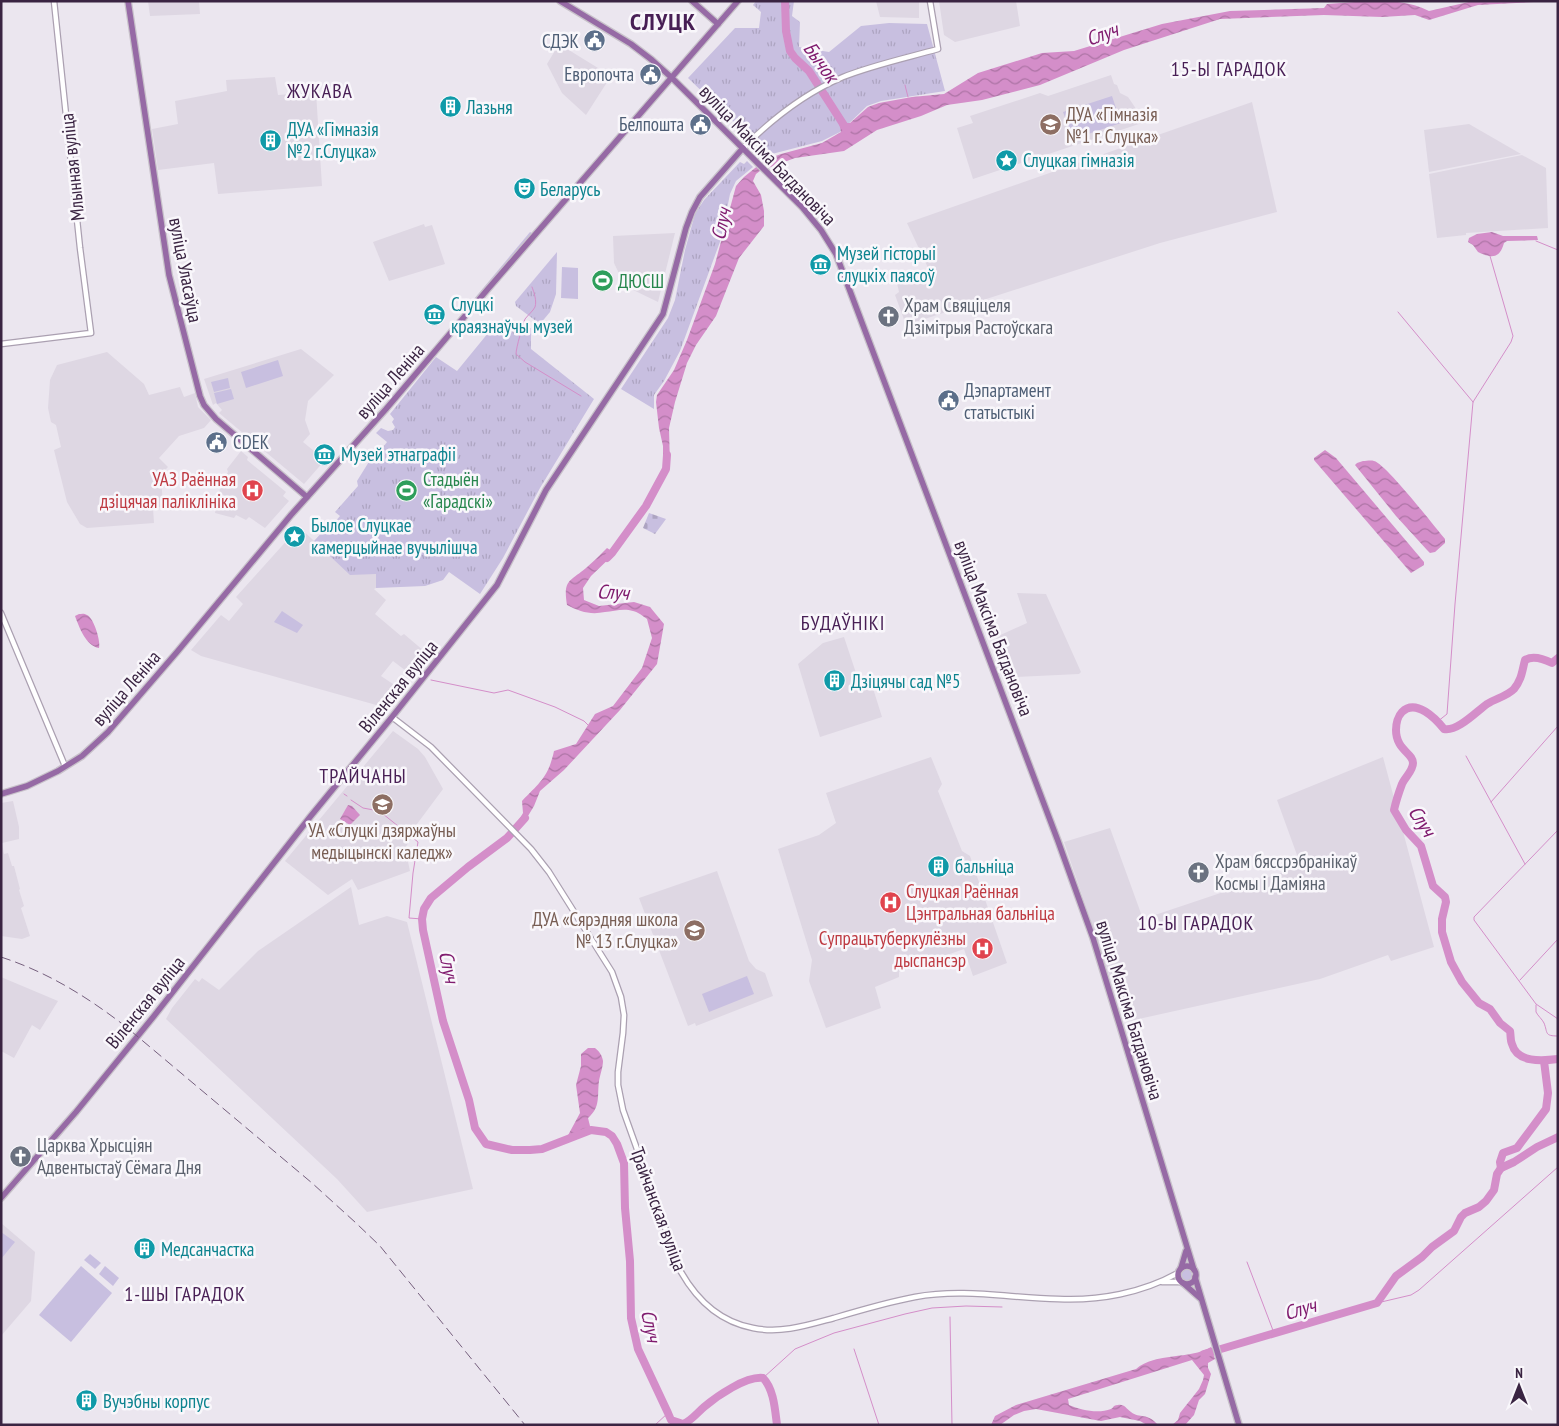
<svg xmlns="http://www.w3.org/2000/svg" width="1559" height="1426" font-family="'PT Sans Narrow',sans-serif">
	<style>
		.built { fill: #ded7e3 }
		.grass { fill: #c8bfe0 }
		.cemetery { fill: url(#cemetery-stones) }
		.park { fill: url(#park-tufts) }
		.water { fill: url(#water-waves) }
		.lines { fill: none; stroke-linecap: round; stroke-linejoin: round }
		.stream { stroke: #d48ec9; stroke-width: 1 }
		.river { stroke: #d48ec9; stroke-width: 8 }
		.minor-casing { stroke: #aba0b1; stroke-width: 7 }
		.major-casing { stroke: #c8c2ca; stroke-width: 8 }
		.minor { stroke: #fff; stroke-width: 4.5 }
		.major { stroke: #966aa5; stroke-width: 5.5 }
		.rail { stroke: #755f7d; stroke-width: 1; stroke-dasharray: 10 5; stroke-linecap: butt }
		.labels { text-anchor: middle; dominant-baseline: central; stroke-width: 5; stroke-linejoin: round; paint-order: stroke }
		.service-label { font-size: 19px; fill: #4e5e75; stroke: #f9f7fb; text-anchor: end }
		.culture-label { font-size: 19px; fill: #0d838f; stroke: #f9f7fb; text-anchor: start }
		.education-label { font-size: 19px; fill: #785e54; stroke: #f9f7fb; text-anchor: start }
		.street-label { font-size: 19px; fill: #3a2442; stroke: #f9f7fb }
		.leisure-label { font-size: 19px; fill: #27864d; stroke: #f9f7fb; text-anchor: start }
		.worship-label { font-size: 19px; fill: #5b616d; stroke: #f9f7fb; text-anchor: start }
		.health-label { font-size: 19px; fill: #be3a42; stroke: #f9f7fb; text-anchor: end }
		.water-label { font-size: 20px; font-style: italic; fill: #801c6f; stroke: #f9f7fb }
		.neighbourhood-label { font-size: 20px; letter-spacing: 1px; fill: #481f55; stroke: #f9f7fb }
		.district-label { font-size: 24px; font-weight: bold; letter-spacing: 1px; fill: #481f55; stroke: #f9f7fb }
	</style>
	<defs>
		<pattern id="cemetery-stones" width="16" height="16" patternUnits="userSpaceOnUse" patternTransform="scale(1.25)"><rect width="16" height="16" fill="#c8bfe0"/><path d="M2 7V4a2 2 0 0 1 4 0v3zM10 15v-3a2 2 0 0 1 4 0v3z" fill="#ada4c1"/></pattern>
		<pattern id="park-tufts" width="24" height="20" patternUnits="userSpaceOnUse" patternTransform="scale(1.25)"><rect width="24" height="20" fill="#c8bfe0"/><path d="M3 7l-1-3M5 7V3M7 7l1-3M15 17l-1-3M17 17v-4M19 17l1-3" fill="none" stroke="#ada4c1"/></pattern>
		<pattern id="water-waves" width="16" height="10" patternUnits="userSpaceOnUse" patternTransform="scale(1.25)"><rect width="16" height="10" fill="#d48ec9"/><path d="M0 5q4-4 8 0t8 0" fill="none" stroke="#ad74a5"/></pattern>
	</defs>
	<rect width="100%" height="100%" fill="#ebe6ef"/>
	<g class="built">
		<polygon points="148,1 199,1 200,14 150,16"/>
		<polygon points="876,1 919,1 919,18 880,17"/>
		<polygon points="939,1 1016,1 1020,26 955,42 944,35"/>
		<polygon points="559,44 611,76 586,115 562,93 547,64"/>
		<polygon points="1111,75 1114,84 1117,85 1120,93 1128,97 1145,122 973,179 957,128 973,123 970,116 1040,93 1048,96"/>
		<polygon points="275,77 278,95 316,92 322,186 218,194 214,163 158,170 152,129 178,124 175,101 227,91 226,80"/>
		<polygon points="1252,102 1277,212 1160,243 906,325 895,295 899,292 897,283 930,272 907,223"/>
		<polygon points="1469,124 1521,154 1429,172 1424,130"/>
		<polygon points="1522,155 1546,168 1548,228 1466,233 1466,235 1437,238 1429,174"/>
		<polygon points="424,224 425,227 432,225 445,264 389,281 373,242"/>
		<polygon points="675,233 658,302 625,286 614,263 613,236"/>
		<polygon points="301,349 334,375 308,401 305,420 310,434 303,442 325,460 304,484 219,413 222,410 216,403 213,405 204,379"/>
		<polygon points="107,352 144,384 149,395 180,387 184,397 195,393 198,407 211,420 204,428 179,436 159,458 168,467 161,474 163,507 153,508 154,523 87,528 80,524 67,502 54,450 61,447 56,425 51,422 48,408 50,380 57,365"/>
		<polygon points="241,451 248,457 247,460 286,492 283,496 289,501 265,528 249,517 246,520 236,515 234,518 215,513 221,484 228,472 227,469"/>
		<polygon points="299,527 350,574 376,573 376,588 374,589 386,600 375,614 401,636 404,634 431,657 414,677 393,661 381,676 402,690 387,708 201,656 191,650 221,615 229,621 243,604 236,597"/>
		<polygon points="1017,593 1046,594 1081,672 1079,674 1014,677 996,637 1027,623"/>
		<polygon points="844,637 858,679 871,682 882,717 820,737 798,664 823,643"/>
		<polygon points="393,731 418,749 425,757 443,789 414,828 416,831 405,848 410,871 358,890 352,879 328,895 285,861"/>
		<polygon points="931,757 942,784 938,791 962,851 970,856 1007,963 973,976 964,949 899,972 899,977 875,987 881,1008 826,1028 809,981 812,960 778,849 819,835 836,823 826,793"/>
		<polygon points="1383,757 1434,947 1391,961 1388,955 1320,979 1125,1022 1064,842 1110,828 1143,919 1301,866 1277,800"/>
		<polygon points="13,801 19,827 19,839 2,843 4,854 8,853 12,866 14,866 20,889 19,890 24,906 21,908 30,936 22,939 1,936 1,803"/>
		<polygon points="717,871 749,961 756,969 765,973 773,996 696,1026 695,1023 688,1026 639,898"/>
		<polygon points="351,887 359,925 387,916 407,922 473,1189 367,1212 337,1179 166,1019 172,1008 195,979 199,982 202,978 219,990 258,951"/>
		<polygon points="1,977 58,1001 40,1030 32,1025 14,1058 1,1051"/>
		<polygon points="1,1223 35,1252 31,1301 1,1336"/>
	</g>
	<g class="grass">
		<polygon points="1112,96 1121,123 1073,139 1063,112"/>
		<polygon points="530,232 532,233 470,306 469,305"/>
		<polygon points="562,267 578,268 578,299 561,298"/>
		<polygon points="278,360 283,376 246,388 241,372"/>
		<polygon points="228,378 230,388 214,392 211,382"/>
		<polygon points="231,389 234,399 217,404 214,393"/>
		<polygon points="282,611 303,625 297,633 274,622"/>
		<polygon points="747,976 754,994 709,1012 702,994"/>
		<polygon points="1,1232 15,1242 1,1259"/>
		<polygon points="90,1254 101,1263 95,1269 84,1260"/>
		<polygon points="81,1266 112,1293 71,1342 39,1315"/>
		<polygon points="105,1266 119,1278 113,1286 99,1274"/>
		<circle cx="1186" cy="1275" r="6"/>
	</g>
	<polygon class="cemetery" points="649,513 666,519 655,534 643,528"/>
	<g class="park">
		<polygon points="756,1 794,1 792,16 800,22 799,47 829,52 861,26 889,23 927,24 945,91 881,101 867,106 840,132 822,141 768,155 688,78 735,28 759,28 761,12 753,5"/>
		<polygon points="747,161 753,167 736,181 730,194 721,239 680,351 664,381 654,395 654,409 621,389 668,318 675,300 685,250 695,214 704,200 740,162 744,164"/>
		<polygon points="557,252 556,294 550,312 540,324 516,306 515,302"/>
		<polygon points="522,326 531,328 531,349 594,399 540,488 503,558 480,594 449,572 443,580 425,586 376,588 376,574 350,575 314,541 324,530 326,532 340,516 335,512 358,486 357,481 375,452 381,450 387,442 376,433 381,428 388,431 393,430 395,427 392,422 394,419 390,414 436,357 457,371 493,327"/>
	</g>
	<g class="water">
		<path d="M1369,1C1390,1 1410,1 1429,11L1473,1H1553L1478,5L1429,20L1415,15L1382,17L1324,15L1220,19L1124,50L1040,85L982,100L947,105L921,116L877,130L844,151L795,158L760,171L756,174L753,181L761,195L764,211V226L739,258L716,316L696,345L687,363L675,402L669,428L670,466L663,465V446L659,428L656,402L657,395L674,370L687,340L715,264L736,186L744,177L765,160L781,154L822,143L841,132L839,123L844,120L847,123H850L868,107L879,103L912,97L944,94L978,73L1042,53L1074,51L1162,24L1230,11L1324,8L1327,4Z"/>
		<path d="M1492,232L1503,236H1537L1538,240L1507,241L1504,243C1500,258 1492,259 1478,252L1473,245L1468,242L1469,238L1477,234Z"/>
		<polygon points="1325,450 1336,458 1424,562 1424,565 1411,573 1314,460 1314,458"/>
		<path d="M1363,461C1366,461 1371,460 1374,461C1386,464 1434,526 1445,539V543L1435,552L1430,553L1427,550L1396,516L1355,465L1357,463Z"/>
		<path d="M607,548L615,553L591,576L583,588L584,600L599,606L634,602L650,607L664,624L657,664L620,710L564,770L540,791L534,806L522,826L518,822L523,813L522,801C540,782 548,778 554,751L576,744L595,714L613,706L642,668L652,638L647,619C643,616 638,612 633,611C624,608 614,611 605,612C591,615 580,612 567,605C563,580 569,582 586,568C593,562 600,555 607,548Z"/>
		<path d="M79,614C81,614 84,613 87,615C94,618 101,642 99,648C86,646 79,627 75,616Z"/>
		<polygon points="348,805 352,806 360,815 350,825 340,819"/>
		<path d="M588,1048H595C599,1051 602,1055 603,1061C603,1067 600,1075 599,1081C597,1096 601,1107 588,1118L591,1130L566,1139L580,1113L576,1085L581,1066V1054Z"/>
		<path d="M1211,1347L1215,1359L1208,1363V1368L1211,1374L1205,1394L1199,1400L1194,1415L1185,1425H1172L1178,1420L1180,1413L1199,1389L1203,1380L1204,1375L1192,1360L1068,1399L1069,1405C1081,1410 1098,1414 1111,1409C1116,1406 1111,1406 1118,1405C1125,1404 1126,1409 1131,1412C1140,1419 1147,1412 1158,1425H1147L1140,1421L1120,1417L1101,1421L1090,1419L1036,1409L1024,1411L1014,1415L1000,1425H991L995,1416L1016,1405L1136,1369C1156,1352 1189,1360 1211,1347Z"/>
	</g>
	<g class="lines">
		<g class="stream">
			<polyline points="905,85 908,97"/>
			<polyline points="1536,241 1558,250"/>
			<path d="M532,287C534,292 537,301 535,307C533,311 528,315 525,319C523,324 516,348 516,354L525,362L581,396"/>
			<polyline points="1398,312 1473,402"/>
			<polyline points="431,680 494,693 508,690 555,707 584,721 588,725"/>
			<polyline points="1437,722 1447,714 1455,604 1473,402 1511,342 1513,336 1490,256"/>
			<polyline points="1466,756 1525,864"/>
			<polyline points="344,794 347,796"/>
			<polyline points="351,800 363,808 379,811 383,814 418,842 413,873 409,918 422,919"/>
			<polyline points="1491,802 1558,726"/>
			<polyline points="1558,830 1474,917 1474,920 1536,1004 1558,1019"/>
			<polyline points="1520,980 1558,939"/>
			<path d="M1536,1005V1012C1538,1016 1542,1019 1544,1023C1548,1033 1544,1036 1558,1036"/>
			<polyline points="1247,1262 1274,1333"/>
			<polyline points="1377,1303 1411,1295 1419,1290 1558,1167"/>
			<polyline points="950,1317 952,1425"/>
			<polyline points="854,1349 879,1425"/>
			<polyline points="763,1378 795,1349 834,1333 905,1314 932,1308 966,1306 1002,1307"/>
			<polyline points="655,1425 668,1413"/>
		</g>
		<g class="river">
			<polyline points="785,1 786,31 790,51 795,58 809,71 847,130"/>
			<polyline points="607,558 612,553 646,506 666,469 667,455"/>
			<path d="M1558,658L1552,663C1544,659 1533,655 1525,660C1522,671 1522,679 1514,689C1506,697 1496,698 1487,704C1476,712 1457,732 1444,729C1436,719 1416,698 1402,712C1398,716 1396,724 1396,730C1396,750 1413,753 1413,763C1413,771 1405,777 1402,784C1399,792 1396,801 1394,810L1406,830L1421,846L1433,886L1445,897L1446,902L1442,919V932L1451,962L1462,982L1479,1003L1490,1009L1500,1023L1510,1031C1511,1035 1510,1040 1512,1044C1517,1063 1542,1061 1558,1059"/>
			<path d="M525,818L507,838L468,867L431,898L424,909L422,919L423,930L443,1021L469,1100L475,1128L486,1144L512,1150H530L542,1149L591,1130L606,1132L612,1136L617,1144L624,1163L625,1208L630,1261L631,1318L638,1349L668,1413L671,1420L683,1424C691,1421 697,1413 704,1407C717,1396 746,1376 763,1378C774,1389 775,1410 777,1425"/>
			<polyline points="1501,1168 1500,1162 1503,1153 1517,1148 1546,1109 1548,1093 1544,1061"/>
			<polyline points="1204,1354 1377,1303 1396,1276 1422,1257 1432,1247 1454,1231 1461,1217 1465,1213 1479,1207 1486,1201 1494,1190 1497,1174 1501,1168 1514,1162 1537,1147 1558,1137"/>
		</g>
		<defs>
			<g id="minor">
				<path d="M743,148C772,119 805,93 843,77C873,65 906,58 938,49L930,1"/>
				<polyline points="1,344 91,333 80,248 54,1"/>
				<polyline points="1,613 65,766"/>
				<path d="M392,717L431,747L531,849L549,872L612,972L621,997L624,1015L623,1033L618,1072V1085L623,1110L681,1272C697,1300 721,1322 753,1328C781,1334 808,1325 834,1318C861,1310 888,1302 915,1297C963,1288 1010,1298 1058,1299C1099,1301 1142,1293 1178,1273"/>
				<polyline points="1162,1282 1181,1282"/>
			</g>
			<g id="major">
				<polyline points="128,1 169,275 200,396 204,405 216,419 307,497"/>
				<polyline points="560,1 631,44 652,60 672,78 802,207 821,230 836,254 1058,841 1093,938 1120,1026 1194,1270"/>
				<polyline points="692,1 718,24"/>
				<polyline points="1,794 27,786 58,771 82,756 108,732 177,652 291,515 386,409 487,290 738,1"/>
				<polyline points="1,1198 76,1112 154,1016 310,817 392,717 497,585 546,490 663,314 686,228 692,212 700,197 743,148"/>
				<circle cx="1187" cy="1275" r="9"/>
				<polyline points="1181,1268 1186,1251"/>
				<polyline points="1195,1277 1239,1425"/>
				<polyline points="1183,1283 1200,1298"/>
			</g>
		</defs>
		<use href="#minor" class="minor-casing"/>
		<use href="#major" class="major-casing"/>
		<use href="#minor" class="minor"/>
		<use href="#major" class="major"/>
		<path class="rail" d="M1,957C47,972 86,996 125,1026L312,1183L356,1223L380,1246L525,1425"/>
	</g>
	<defs>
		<symbol id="civic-disc" viewBox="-11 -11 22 22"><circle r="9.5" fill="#5c6f8a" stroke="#f9f7fb"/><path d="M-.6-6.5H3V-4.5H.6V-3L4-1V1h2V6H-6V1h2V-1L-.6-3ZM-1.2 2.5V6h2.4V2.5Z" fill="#fff"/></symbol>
		<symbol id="building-disc" viewBox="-11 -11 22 22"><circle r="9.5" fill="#0f9aa8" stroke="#f9f7fb"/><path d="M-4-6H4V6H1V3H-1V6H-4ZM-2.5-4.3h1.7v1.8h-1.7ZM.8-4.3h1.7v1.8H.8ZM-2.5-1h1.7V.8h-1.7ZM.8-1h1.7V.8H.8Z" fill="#fff"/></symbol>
		<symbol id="school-disc" viewBox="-11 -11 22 22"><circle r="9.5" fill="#8d6e63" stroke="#f9f7fb"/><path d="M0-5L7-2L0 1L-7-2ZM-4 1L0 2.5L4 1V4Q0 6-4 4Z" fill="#fff"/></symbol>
		<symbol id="sight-disc" viewBox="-11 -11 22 22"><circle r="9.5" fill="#0f9aa8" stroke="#f9f7fb"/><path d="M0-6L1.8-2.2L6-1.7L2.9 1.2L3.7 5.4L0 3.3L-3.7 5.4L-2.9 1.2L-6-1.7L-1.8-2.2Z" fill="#fff"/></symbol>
		<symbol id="theatre-disc" viewBox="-11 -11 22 22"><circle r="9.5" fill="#0f9aa8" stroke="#f9f7fb"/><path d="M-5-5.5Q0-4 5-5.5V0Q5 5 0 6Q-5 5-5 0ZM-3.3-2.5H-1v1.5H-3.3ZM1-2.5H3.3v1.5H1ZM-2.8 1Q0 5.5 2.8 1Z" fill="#fff"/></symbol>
		<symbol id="museum-disc" viewBox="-11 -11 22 22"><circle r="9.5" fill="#0f9aa8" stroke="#f9f7fb"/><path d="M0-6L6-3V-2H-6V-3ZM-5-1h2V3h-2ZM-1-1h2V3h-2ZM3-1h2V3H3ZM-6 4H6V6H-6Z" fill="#fff"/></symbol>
		<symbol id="stadium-disc" viewBox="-11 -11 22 22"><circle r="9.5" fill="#2e9e5b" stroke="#f9f7fb"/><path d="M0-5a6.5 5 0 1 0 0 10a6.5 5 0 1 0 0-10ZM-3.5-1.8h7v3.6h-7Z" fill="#fff"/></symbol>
		<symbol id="church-disc" viewBox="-11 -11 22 22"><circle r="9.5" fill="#6b7280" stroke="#f9f7fb"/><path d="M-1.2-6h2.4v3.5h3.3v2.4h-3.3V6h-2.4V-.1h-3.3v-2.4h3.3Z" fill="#fff"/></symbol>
		<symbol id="hospital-disc" viewBox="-11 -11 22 22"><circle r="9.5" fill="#e0444e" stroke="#f9f7fb"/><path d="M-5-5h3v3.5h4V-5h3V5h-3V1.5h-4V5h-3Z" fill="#fff"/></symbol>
		<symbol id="university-disc" viewBox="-11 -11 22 22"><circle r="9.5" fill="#8d6e63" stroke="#f9f7fb"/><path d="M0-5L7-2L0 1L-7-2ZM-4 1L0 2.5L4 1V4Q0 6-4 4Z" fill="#fff"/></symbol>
	</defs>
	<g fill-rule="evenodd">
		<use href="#civic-disc" x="582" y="28" width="25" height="25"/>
		<use href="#civic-disc" x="638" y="62" width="25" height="25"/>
		<use href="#building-disc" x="438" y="94" width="25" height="25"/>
		<use href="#civic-disc" x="688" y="112" width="25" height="25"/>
		<use href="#school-disc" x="1038" y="112" width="25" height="25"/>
		<use href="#building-disc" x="258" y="128" width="25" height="25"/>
		<use href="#sight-disc" x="994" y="148" width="25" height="25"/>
		<use href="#theatre-disc" x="512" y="176" width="25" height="25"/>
		<use href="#museum-disc" x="808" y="252" width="25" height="25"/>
		<use href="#stadium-disc" x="590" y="268" width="25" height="25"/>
		<use href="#museum-disc" x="422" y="302" width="25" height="25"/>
		<use href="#church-disc" x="876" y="304" width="25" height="25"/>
		<use href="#civic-disc" x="936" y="388" width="25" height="25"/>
		<use href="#civic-disc" x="204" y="430" width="25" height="25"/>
		<use href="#museum-disc" x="312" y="442" width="25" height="25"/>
		<use href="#hospital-disc" x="240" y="478" width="25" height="25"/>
		<use href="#stadium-disc" x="394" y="478" width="25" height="25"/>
		<use href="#sight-disc" x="282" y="524" width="25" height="25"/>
		<use href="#building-disc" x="822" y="668" width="25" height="25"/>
		<use href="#university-disc" x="370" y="792" width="25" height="25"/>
		<use href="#building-disc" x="926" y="854" width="25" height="25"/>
		<use href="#church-disc" x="1186" y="860" width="25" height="25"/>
		<use href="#hospital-disc" x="878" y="890" width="25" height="25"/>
		<use href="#school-disc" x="682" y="918" width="25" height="25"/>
		<use href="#hospital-disc" x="970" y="936" width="25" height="25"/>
		<use href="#church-disc" x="8" y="1144" width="25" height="25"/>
		<use href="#building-disc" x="132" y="1236" width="25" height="25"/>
		<use href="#building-disc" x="74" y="1388" width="25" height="25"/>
	</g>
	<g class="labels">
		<g class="service-label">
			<text x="579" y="41">СДЭК</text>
			<text x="634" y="74">Европочта</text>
			<text x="684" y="124">Белпошта</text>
			<text x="964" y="390" text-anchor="start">Дэпартамент<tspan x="964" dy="22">статыстыкі</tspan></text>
			<text x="233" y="442" text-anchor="start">CDEK</text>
		</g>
		<g class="culture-label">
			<text x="466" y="107">Лазьня</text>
			<text x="287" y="129">ДУА «Гімназія<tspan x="287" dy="22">№2 г.Слуцка»</tspan></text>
			<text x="1023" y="160">Слуцкая гімназія</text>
			<text x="540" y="189">Беларусь</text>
			<text x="837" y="253">Музей гісторыі<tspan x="837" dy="22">слуцкіх паясоў</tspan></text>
			<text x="451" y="304">Слуцкі<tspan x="451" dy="22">краязнаўчы музей</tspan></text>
			<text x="341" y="454">Музей этнаграфіі</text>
			<text x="311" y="525">Былое Слуцкае<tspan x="311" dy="22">камерцыйнае вучылішча</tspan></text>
			<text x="851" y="681">Дзіцячы сад №5</text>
			<text x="955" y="866">бальніца</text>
			<text x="161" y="1249">Медсанчастка</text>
			<text x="103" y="1401">Вучэбны корпус</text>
		</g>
		<g class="education-label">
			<text x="1066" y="114">ДУА «Гімназія<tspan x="1066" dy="22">№1 г. Слуцка»</tspan></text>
			<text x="382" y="830" text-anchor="middle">УА «Слуцкі дзяржаўны<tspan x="382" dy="22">медыцынскі каледж»</tspan></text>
			<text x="678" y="919" text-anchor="end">ДУА «Сярэдняя школа<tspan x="678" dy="22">№ 13 г.Слуцка»</tspan></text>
		</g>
		<g class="street-label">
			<text transform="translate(768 155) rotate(46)">вуліца Максіма Багдановіча</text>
			<text transform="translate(72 167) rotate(-96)">Млынная вуліца</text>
			<text transform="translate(186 270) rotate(79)">вуліца Уласаўца</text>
			<text transform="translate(390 381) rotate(-49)">вуліца Леніна</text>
			<text transform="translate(994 628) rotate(69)">вуліца Максіма Багдановіча</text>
			<text transform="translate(398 686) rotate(-51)">Віленская вуліца</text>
			<text transform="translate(126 688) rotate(-49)">вуліца Леніна</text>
			<text transform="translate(145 1002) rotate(-51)">Віленская вуліца</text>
			<text transform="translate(1130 1010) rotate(73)">вуліца Максіма Багдановіча</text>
			<text transform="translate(659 1209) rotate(70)">Трайчанская вуліца</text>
		</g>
		<g class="leisure-label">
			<text x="618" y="281">ДЮСШ</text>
			<text x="423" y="479">Стадыён<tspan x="423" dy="22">«Гарадскі»</tspan></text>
		</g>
		<g class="worship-label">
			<text x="904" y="305">Храм Свяціцеля<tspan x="904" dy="22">Дзімітрыя Растоўскага</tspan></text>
			<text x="1215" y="861">Храм бяссрэбранікаў<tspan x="1215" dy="22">Космы і Даміяна</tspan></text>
			<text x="37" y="1145">Царква Хрысціян<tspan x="37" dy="22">Адвентыстаў Сёмага Дня</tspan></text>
		</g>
		<g class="health-label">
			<text x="236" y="479">УАЗ Раённая<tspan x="236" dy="22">дзіцячая паліклініка</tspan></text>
			<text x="906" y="891" text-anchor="start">Слуцкая Раённая<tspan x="906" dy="22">Цэнтральная бальніца</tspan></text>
			<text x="966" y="938">Супрацьтуберкулёзны<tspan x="966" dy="22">дыспансэр</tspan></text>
		</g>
		<g class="water-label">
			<text transform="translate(1102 34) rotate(-20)">Случ</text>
			<text transform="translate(821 62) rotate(54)">Бычок</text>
			<text transform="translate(721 224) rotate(-78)">Случ</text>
			<text transform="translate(613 592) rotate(3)">Случ</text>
			<text transform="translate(1422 821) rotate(57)">Случ</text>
			<text transform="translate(449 967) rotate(78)">Случ</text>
			<text transform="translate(1300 1309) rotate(-16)">Случ</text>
			<text transform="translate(651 1326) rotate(79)">Случ</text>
		</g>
		<g class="neighbourhood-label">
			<text x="1229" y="69">15-Ы ГАРАДОК</text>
			<text x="320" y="91">ЖУКАВА</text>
			<text x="843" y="623">БУДАЎНІКІ</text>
			<text x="363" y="776">ТРАЙЧАНЫ</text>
			<text x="1196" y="923">10-Ы ГАРАДОК</text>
			<text x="185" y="1294">1-ШЫ ГАРАДОК</text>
		</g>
		<g class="district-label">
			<text x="663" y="21">СЛУЦК</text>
		</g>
	</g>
	<rect width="1559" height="1426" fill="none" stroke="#3a2442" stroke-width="5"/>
	<g transform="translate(1519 1386)" stroke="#f9f7fb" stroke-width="4" paint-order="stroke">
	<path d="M0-4L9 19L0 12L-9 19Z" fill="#3a2442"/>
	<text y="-8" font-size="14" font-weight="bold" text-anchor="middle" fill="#3a2442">N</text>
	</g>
</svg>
